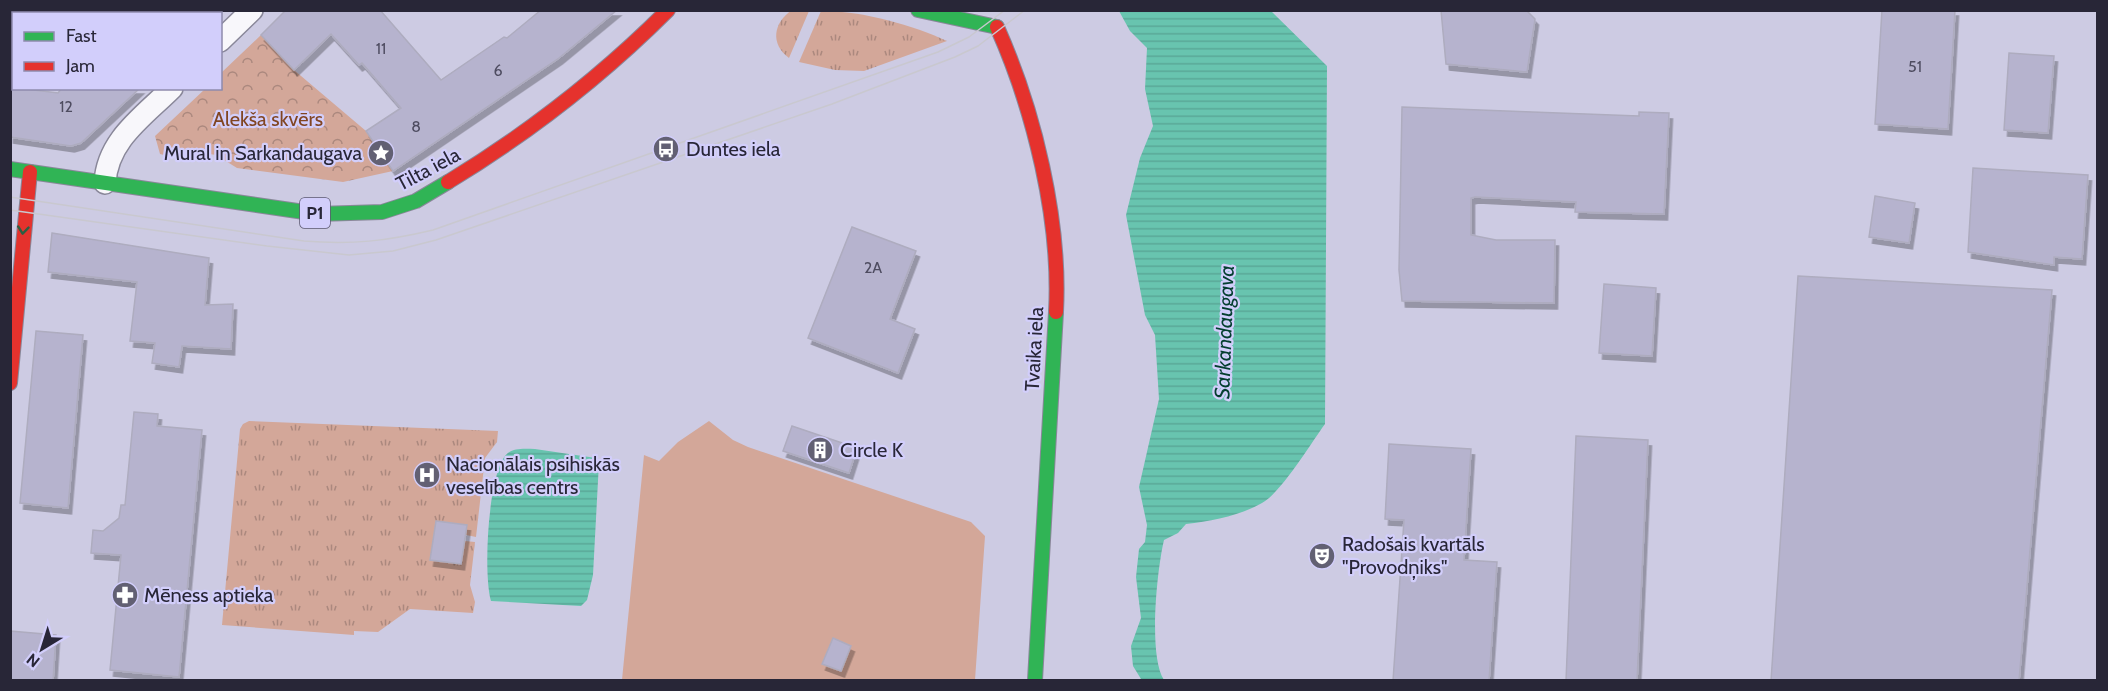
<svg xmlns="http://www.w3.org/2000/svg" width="2108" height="691" font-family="Cabin,sans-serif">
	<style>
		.grass { fill: url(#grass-tufts) }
		.park { fill: url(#park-crowns) }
		.garden { fill: #d3a799 }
		.water { fill: url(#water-rules) }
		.building { fill: #b6b3ce; stroke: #aeacbf; stroke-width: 1.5; filter: url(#shadow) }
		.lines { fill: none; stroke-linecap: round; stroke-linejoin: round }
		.street-casing { stroke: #898799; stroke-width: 24 }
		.fast-casing { stroke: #898799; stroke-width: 16 }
		.jam-casing { stroke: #898799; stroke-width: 16 }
		.street { stroke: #f8f7fb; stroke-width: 21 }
		.fast { stroke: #30b455; stroke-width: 14 }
		.jam { stroke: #e5322d; stroke-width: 14 }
		.tram { stroke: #c9c8cf; stroke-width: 1.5 }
		.oneway { stroke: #2b5f43 }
		.labels { text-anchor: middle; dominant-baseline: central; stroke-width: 4.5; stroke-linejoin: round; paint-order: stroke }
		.number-label { font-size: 16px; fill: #4e4c60 }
		.shield { fill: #d2cefb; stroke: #5b5872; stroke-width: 1.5 }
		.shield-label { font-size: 18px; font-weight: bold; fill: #282637 }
		.park-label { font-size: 20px; fill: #814522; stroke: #d2cefb }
		.poi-label { font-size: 20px; fill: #282637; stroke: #d2cefb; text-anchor: start }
		.street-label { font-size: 20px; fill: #282637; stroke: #d2cefb }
		.water-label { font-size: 21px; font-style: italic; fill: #043f2f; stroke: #d2cefb }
	</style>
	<defs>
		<pattern id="grass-tufts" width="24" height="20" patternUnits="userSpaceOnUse" patternTransform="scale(1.5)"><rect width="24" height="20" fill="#d3a799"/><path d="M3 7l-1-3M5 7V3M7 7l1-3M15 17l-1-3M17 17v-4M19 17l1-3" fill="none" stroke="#ab887e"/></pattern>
		<pattern id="park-crowns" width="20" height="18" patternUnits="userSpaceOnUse" patternTransform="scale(1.5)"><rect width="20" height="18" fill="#d3a799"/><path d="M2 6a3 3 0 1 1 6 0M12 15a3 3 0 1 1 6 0" fill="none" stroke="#ab887e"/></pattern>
		<pattern id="water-rules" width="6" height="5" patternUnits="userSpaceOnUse" patternTransform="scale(1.5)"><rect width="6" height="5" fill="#68c4af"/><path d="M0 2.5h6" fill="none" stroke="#5aa897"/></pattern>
		<filter id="shadow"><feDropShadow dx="3.5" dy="6" stdDeviation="0" flood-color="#0004"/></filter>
	</defs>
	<rect width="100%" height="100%" fill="#cdcbe3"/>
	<g class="grass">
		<path d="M792,10L809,11L789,58C770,44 773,23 792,10Z"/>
		<path d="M821,11C859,10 913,25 947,41L864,71L835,70L799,62Z"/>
		<polygon points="249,421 498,431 497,442 485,458 476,537 466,535 467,525 436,521 431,559 461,564 465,541 475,542 470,585 475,602 473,613 410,609 378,632 354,631 354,635 222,625 240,429 243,424"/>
	</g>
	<polygon class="park" points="261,35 294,70 366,131 393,171 343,182 237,168 216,155 177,149 168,156 160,154 155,136 205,89 220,88 221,73"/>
	<polygon class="garden" points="709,421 733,440 748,447 971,522 985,536 975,680 622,680 644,455 659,461 678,442"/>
	<g class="water">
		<path d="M1119,11H1271L1327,66L1325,424C1311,443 1281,493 1262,503C1239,516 1212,521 1186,524L1178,533L1164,540C1157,569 1148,656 1164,680L1141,679L1133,666L1131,646L1141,618L1136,577L1139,549L1145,542L1147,525L1139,487L1159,399L1155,335L1145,315L1126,215L1140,158L1153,126L1145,89L1147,48L1130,31Z"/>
		<path d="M535,449L596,458L599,462L593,575L587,600L581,606L491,601C483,574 488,477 505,456C512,447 525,449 535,449Z"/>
	</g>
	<g class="building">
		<polygon points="286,10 380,10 441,80 504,37 507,38 541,10 617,10 559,58 393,171 366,131 401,108 362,63 359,65 331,34 294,70 261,35"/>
		<polygon points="1441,10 1526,10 1535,19 1527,72 1446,64"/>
		<polygon points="1882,10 1955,10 1948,129 1875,124"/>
		<polygon points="2009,53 2054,56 2048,133 2004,130"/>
		<polygon points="10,87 58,93 62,88 140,88 81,143 71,146 10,137"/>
		<polygon points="1402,107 1639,116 1639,112 1669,113 1664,214 1575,212 1576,202 1475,197 1471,198 1471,235 1496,240 1555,240 1554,303 1402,301 1399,270"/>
		<polygon points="1973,168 2088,175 2082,259 2054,257 2054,265 1968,252"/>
		<polygon points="1875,196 1915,203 1909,243 1869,237"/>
		<polygon points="852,227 916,251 890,319 915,329 898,373 808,338"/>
		<polygon points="52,233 209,258 205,305 233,304 231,349 182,346 179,367 152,363 155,343 130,341 137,282 48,272"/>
		<polygon points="1798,276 2052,290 2019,681 1771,681"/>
		<polygon points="1604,284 1656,288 1652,356 1599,353"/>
		<polygon points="36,331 83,335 68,508 20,503"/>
		<polygon points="134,412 158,414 157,426 202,430 179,677 110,670 121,555 91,553 93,530 103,531 119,518 121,505 125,505"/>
		<polygon points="792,426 857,448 849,473 783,451"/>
		<polygon points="1576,436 1648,440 1637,681 1566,681"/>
		<polygon points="1389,444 1471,449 1464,560 1497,562 1489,681 1393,681 1404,520 1385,519"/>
		<polygon points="436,521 467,525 461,564 430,560"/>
		<polygon points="10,631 56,635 53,681 10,681"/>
		<polygon points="833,638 851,646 841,671 822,664"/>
	</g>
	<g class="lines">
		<defs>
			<g id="street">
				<polyline points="220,41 252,10"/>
				<path d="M105,183C107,140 144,116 172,88"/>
			</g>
			<g id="fast">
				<polyline points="918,10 997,27"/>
				<polyline points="10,169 318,214 382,212 416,201 448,182"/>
				<polyline points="1035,680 1056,312"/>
			</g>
			<g id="jam">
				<path d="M997,27C1034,110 1061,220 1056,312"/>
				<path d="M448,182C527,134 603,75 668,10"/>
				<polyline points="10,383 30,172"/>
			</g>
		</defs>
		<use href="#street" class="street-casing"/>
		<use href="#fast" class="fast-casing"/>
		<use href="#jam" class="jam-casing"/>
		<use href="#street" class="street"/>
		<use href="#fast" class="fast"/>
		<use href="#jam" class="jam"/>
		<g class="tram">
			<path d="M10,197L304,241C352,245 387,241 433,230L938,52L969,37L1005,10"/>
			<polyline points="10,210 267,246 349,255 393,251 436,240 832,104 955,57 978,46 1025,10"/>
		</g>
	</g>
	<defs><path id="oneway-chevron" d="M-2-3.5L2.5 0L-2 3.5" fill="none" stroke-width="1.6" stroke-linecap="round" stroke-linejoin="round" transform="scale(1.5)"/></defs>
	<use class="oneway" href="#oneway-chevron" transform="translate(23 230) rotate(96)"/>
	<defs>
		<symbol id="bus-disc" viewBox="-11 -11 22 22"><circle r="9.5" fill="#626073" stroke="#d2cefb"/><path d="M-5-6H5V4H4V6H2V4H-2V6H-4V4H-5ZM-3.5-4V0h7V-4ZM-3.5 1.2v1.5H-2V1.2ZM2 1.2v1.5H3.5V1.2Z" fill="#fff"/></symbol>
		<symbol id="sight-disc" viewBox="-11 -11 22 22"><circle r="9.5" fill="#626073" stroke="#d2cefb"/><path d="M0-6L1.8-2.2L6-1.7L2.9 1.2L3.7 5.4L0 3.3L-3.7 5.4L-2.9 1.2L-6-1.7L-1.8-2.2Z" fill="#fff"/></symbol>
		<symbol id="building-disc" viewBox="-11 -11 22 22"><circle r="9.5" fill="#626073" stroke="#d2cefb"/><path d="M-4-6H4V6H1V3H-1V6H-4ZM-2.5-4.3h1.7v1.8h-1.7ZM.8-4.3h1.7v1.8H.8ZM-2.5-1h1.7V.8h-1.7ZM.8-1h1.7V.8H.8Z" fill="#fff"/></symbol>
		<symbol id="hospital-disc" viewBox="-11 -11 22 22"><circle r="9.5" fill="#626073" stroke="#d2cefb"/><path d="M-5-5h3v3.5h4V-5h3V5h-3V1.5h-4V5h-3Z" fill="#fff"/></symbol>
		<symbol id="theatre-disc" viewBox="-11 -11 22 22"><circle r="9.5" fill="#626073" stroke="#d2cefb"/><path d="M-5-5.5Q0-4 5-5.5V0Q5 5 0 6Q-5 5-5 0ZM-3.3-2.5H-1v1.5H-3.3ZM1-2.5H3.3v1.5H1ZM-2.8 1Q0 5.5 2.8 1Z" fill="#fff"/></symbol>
		<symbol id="pharmacy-disc" viewBox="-11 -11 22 22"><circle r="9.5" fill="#626073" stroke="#d2cefb"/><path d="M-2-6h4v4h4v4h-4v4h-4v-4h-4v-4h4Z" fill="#fff"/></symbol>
	</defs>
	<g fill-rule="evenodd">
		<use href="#bus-disc" x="651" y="134" width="30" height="30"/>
		<use href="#sight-disc" x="366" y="138" width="30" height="30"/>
		<use href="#building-disc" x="805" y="435" width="30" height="30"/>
		<use href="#hospital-disc" x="412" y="460" width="30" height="30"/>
		<use href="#theatre-disc" x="1307" y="541" width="30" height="30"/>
		<use href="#pharmacy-disc" x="110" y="580" width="30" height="30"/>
	</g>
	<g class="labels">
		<g class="number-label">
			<text x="381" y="48">11</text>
			<text x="1915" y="66">51</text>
			<text x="498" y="70">6</text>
			<text x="66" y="106">12</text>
			<text x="416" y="126">8</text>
			<text x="873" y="267">2A</text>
		</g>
		<rect class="shield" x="300" y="198" width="30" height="30" rx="4.5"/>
		<g class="shield-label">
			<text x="315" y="213">P1</text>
		</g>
		<g class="park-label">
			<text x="268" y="119">Alekša skvērs</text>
		</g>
		<g class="poi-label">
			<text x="686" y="149">Duntes iela</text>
			<text x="362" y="153" text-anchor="end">Mural in Sarkandaugava</text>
			<text x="840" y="450">Circle K</text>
			<text x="446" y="464">Nacionālais psihiskās<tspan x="446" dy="23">veselības centrs</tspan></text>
			<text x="1342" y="544">Radošais kvartāls<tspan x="1342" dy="23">"Provodņiks"</tspan></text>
			<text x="144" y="595">Mēness aptieka</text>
		</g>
		<g class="street-label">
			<text transform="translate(428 169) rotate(-28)">Tilta iela</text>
			<text transform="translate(1034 349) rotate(-87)">Tvaika iela</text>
		</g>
		<g class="water-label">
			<text transform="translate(1224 332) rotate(-88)">Sarkandaugava</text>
		</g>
	</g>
	<rect width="2108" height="691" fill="none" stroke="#282637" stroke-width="24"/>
	<rect x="12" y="12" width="210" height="78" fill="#d2cefb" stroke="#8e8bad" stroke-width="1.5"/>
	<rect x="24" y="32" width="30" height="9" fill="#30b455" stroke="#8e8bad" stroke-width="1.5"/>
	<text x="66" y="42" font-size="18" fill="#282637">Fast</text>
	<rect x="24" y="62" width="30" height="9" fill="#e5322d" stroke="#8e8bad" stroke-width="1.5"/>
	<text x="66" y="72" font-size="18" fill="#282637">Jam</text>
	<g transform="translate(42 649) rotate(218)" stroke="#d2cefb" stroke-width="4.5" paint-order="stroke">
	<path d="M0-4.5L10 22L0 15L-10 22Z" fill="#282637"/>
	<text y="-9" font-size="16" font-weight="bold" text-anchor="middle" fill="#282637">N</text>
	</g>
</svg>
